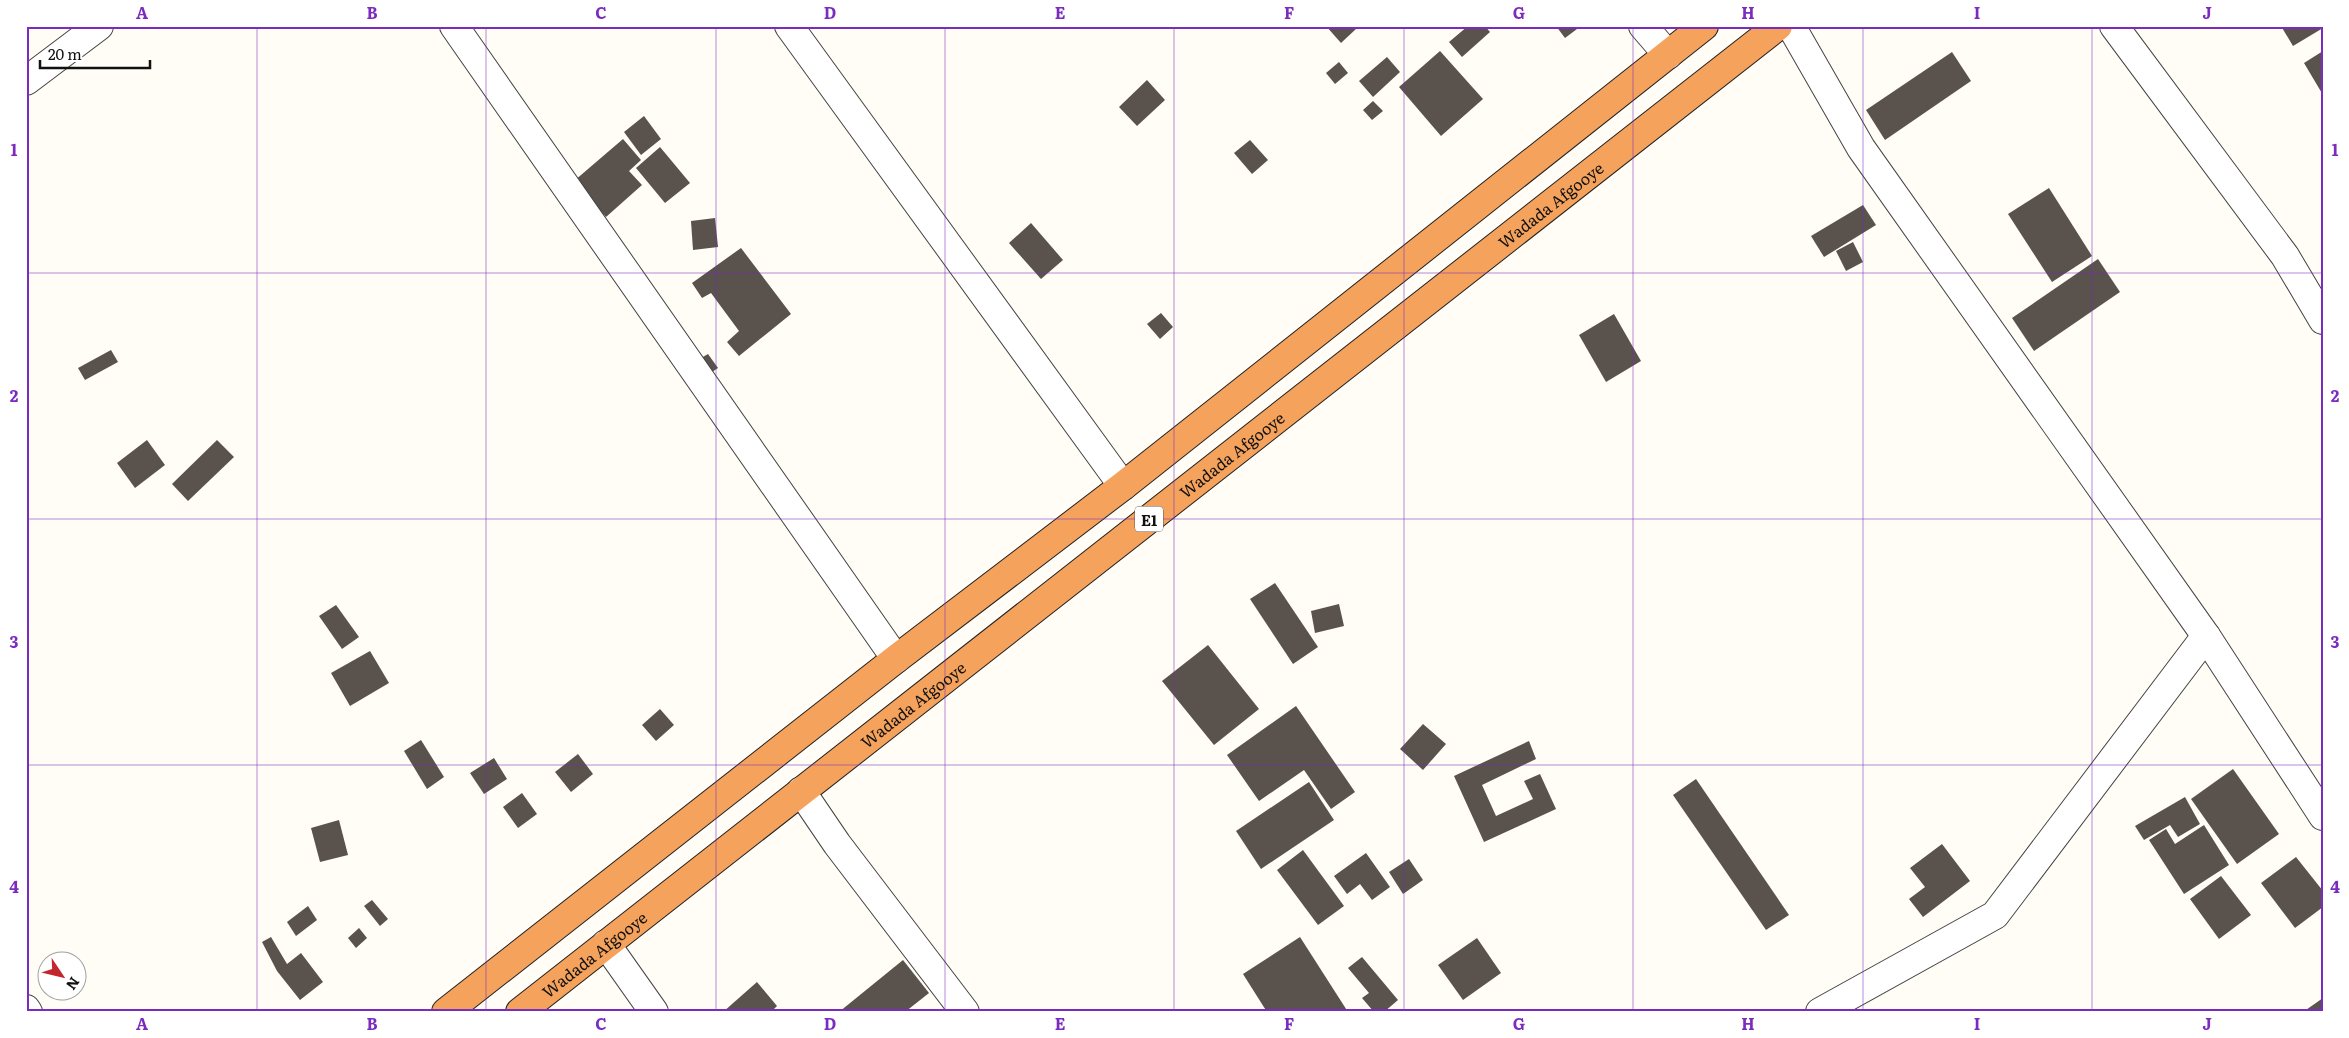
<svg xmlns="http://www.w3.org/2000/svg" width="2349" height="1038" font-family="Literata,serif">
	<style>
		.building { fill: #5a524d }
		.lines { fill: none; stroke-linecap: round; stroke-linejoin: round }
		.street-casing { stroke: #444; stroke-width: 30 }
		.highway-casing { stroke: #222; stroke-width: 30 }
		.street { stroke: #fff; stroke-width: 28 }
		.highway { stroke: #f5a25d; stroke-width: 28 }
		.grid { fill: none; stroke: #7b2cbf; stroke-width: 1; stroke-opacity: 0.55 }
		.labels { text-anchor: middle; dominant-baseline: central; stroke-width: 5; stroke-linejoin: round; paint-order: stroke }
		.shield { fill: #fff; stroke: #585858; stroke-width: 1 }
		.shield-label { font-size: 15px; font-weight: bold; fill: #111 }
		.street-label { font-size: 16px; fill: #111; stroke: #fff }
		.neatline { fill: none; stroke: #7b2cbf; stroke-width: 2 }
		.grid-label { font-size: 16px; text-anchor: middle; font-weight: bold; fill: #7b2cbf }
	</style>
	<rect width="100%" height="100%" fill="#fffdf5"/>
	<g class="building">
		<polygon points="1326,26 1356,26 1357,28 1341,43"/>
		<polygon points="1468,26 1485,26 1490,32 1462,57 1449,42"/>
		<polygon points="1556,26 1581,26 1565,38"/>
		<polygon points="2281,26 2323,26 2323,28 2293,46"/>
		<polygon points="1440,51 1483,99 1441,136 1399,87"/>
		<polygon points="2323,51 2323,95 2304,63"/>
		<polygon points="1952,52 1971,81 1885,140 1866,110"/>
		<polygon points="1387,57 1400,72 1373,97 1359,81"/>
		<polygon points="1339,62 1348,73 1335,84 1326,73"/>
		<polygon points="1147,80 1165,100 1137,126 1119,107"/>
		<polygon points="1373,101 1383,111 1372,120 1363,110"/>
		<polygon points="644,116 661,139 641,155 624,132"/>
		<polygon points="623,139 641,160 629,171 642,185 606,217 574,181"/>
		<polygon points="1250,140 1268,160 1252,174 1234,153"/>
		<polygon points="660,147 690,183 665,203 636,168"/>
		<polygon points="2049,188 2092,256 2052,282 2008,214"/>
		<polygon points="1863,205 1876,225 1824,257 1811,236"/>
		<polygon points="715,218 718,247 693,250 691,221"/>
		<polygon points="1031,223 1063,260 1041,279 1009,243"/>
		<polygon points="1853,242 1863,262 1846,271 1836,251"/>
		<polygon points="741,248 791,314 739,356 727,342 739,331 711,293 702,298 692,283"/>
		<polygon points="2098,259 2120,292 2034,351 2012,318"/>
		<polygon points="1161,313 1173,327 1160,339 1147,324"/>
		<polygon points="1614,314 1641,361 1606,382 1579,335"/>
		<polygon points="111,350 118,362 85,380 78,368"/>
		<polygon points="708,354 718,368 706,376 696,361"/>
		<polygon points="147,440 165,465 135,488 117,463"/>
		<polygon points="217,440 234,457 188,501 172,484"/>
		<polygon points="1275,583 1318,647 1293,664 1250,599"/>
		<polygon points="1339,604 1344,626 1315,633 1311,611"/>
		<polygon points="336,605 359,637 342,649 319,616"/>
		<polygon points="1208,645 1259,709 1214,745 1162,681"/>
		<polygon points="370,651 389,683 350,706 331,673"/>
		<polygon points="1296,706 1355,792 1331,809 1304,770 1259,801 1227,755"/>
		<polygon points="660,709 674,725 656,741 642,725"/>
		<polygon points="1423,724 1446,744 1423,770 1400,749"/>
		<polygon points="421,740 444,777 427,789 404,751"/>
		<polygon points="1529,741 1536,759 1482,785 1496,816 1533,799 1524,781 1540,774 1556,809 1484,842 1454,776"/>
		<polygon points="578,754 593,774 571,792 555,772"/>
		<polygon points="494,758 507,779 484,794 470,773"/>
		<polygon points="2233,769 2279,834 2237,864 2191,799"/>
		<polygon points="1696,779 1789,915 1766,930 1673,795"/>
		<polygon points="1309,782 1334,820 1261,869 1236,831"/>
		<polygon points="522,793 537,814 518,828 503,807"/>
		<polygon points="2185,797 2200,824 2178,837 2170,825 2144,840 2135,826"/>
		<polygon points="339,820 348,855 320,862 311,828"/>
		<polygon points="2204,825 2229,865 2184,894 2149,840 2166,829 2175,844"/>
		<polygon points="1942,844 1970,881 1923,917 1909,899 1925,887 1910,868"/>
		<polygon points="1303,850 1344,906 1318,925 1277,870"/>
		<polygon points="1366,853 1390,887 1372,900 1360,884 1347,894 1334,876"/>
		<polygon points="2296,857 2323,891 2323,907 2295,928 2261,883"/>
		<polygon points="1409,859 1423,880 1403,894 1389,872"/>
		<polygon points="2221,876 2251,915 2219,939 2190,899"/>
		<polygon points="372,900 388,919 380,926 364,906"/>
		<polygon points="308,906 317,920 296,936 287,922"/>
		<polygon points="359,928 367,938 356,948 348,938"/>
		<polygon points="271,937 287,964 301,953 323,982 300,1000 277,971 262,942"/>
		<polygon points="1300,937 1348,1012 1267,1012 1243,974"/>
		<polygon points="1477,938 1501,973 1463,1000 1438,965"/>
		<polygon points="1362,957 1398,1000 1384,1012 1374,1012 1362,998 1369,993 1348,968"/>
		<polygon points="903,960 929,993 905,1012 839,1012"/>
		<polygon points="757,982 777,1006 771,1012 723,1012"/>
		<polygon points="2323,998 2323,1012 2303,1012"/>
	</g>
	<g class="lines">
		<defs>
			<g id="street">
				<polyline points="454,26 896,659"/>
				<polyline points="789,26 1123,486"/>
				<polyline points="1643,26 1668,55"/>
				<polyline points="1791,26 1861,148 2206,636 2323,816"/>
				<polyline points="2114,26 2285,256 2323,320"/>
				<polyline points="26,81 99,26"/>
				<polyline points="801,791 837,844 965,1012"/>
				<polyline points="606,944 654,1012"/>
				<polyline points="26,1009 28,1012"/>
				<polyline points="1820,1012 1995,915 2206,636"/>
			</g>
			<g id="highway">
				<polyline points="446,1012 896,659 1123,486 1704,26"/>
				<path id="s1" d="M520,1012L1778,26"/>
			</g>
		</defs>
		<use href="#street" class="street-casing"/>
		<use href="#highway" class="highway-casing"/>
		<use href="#street" class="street"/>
		<use href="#highway" class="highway"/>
	</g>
	<path class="grid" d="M257,26V1012M486,26V1012M716,26V1012M945,26V1012M1174,26V1012M1404,26V1012M1633,26V1012M1863,26V1012M2092,26V1012M26,273H2323M26,519H2323M26,765H2323"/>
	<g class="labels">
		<rect class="shield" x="1135" y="506.5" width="28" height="25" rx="4"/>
		<g class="shield-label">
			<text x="1149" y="519">E1</text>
		</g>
		<g class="street-label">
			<text stroke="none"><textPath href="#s1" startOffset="1309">Wadada Afgooye</textPath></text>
			<text stroke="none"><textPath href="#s1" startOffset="904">Wadada Afgooye</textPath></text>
			<text stroke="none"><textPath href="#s1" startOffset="499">Wadada Afgooye</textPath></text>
			<text stroke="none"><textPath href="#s1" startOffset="94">Wadada Afgooye</textPath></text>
		</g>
	</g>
	<rect width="2349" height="1038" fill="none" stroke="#ffffff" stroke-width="55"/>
	<g transform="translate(62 976) rotate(125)"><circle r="24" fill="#ffffff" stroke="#a0a0a0"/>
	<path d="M0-4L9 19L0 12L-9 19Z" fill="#c4262e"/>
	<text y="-8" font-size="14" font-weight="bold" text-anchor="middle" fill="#111111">N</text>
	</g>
	<path d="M40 60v8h110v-8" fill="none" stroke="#111111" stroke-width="2.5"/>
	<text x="48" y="60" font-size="15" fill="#111111" stroke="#ffffff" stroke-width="4" paint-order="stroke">20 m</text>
	<rect x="28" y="28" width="2294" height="982" class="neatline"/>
	<g class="grid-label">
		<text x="142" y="19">A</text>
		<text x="372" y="19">B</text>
		<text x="601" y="19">C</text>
		<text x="830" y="19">D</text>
		<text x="1060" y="19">E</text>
		<text x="1289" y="19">F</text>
		<text x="1519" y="19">G</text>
		<text x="1748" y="19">H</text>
		<text x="1977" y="19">I</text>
		<text x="2207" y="19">J</text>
		<text x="14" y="156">1</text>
		<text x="2335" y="156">1</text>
		<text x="14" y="402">2</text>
		<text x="2335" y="402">2</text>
		<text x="14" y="648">3</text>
		<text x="2335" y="648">3</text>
		<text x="14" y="893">4</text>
		<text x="2335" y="893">4</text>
		<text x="142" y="1030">A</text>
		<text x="372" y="1030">B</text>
		<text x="601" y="1030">C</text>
		<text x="830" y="1030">D</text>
		<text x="1060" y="1030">E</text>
		<text x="1289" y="1030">F</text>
		<text x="1519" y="1030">G</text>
		<text x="1748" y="1030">H</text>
		<text x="1977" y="1030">I</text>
		<text x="2207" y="1030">J</text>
	</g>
</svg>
